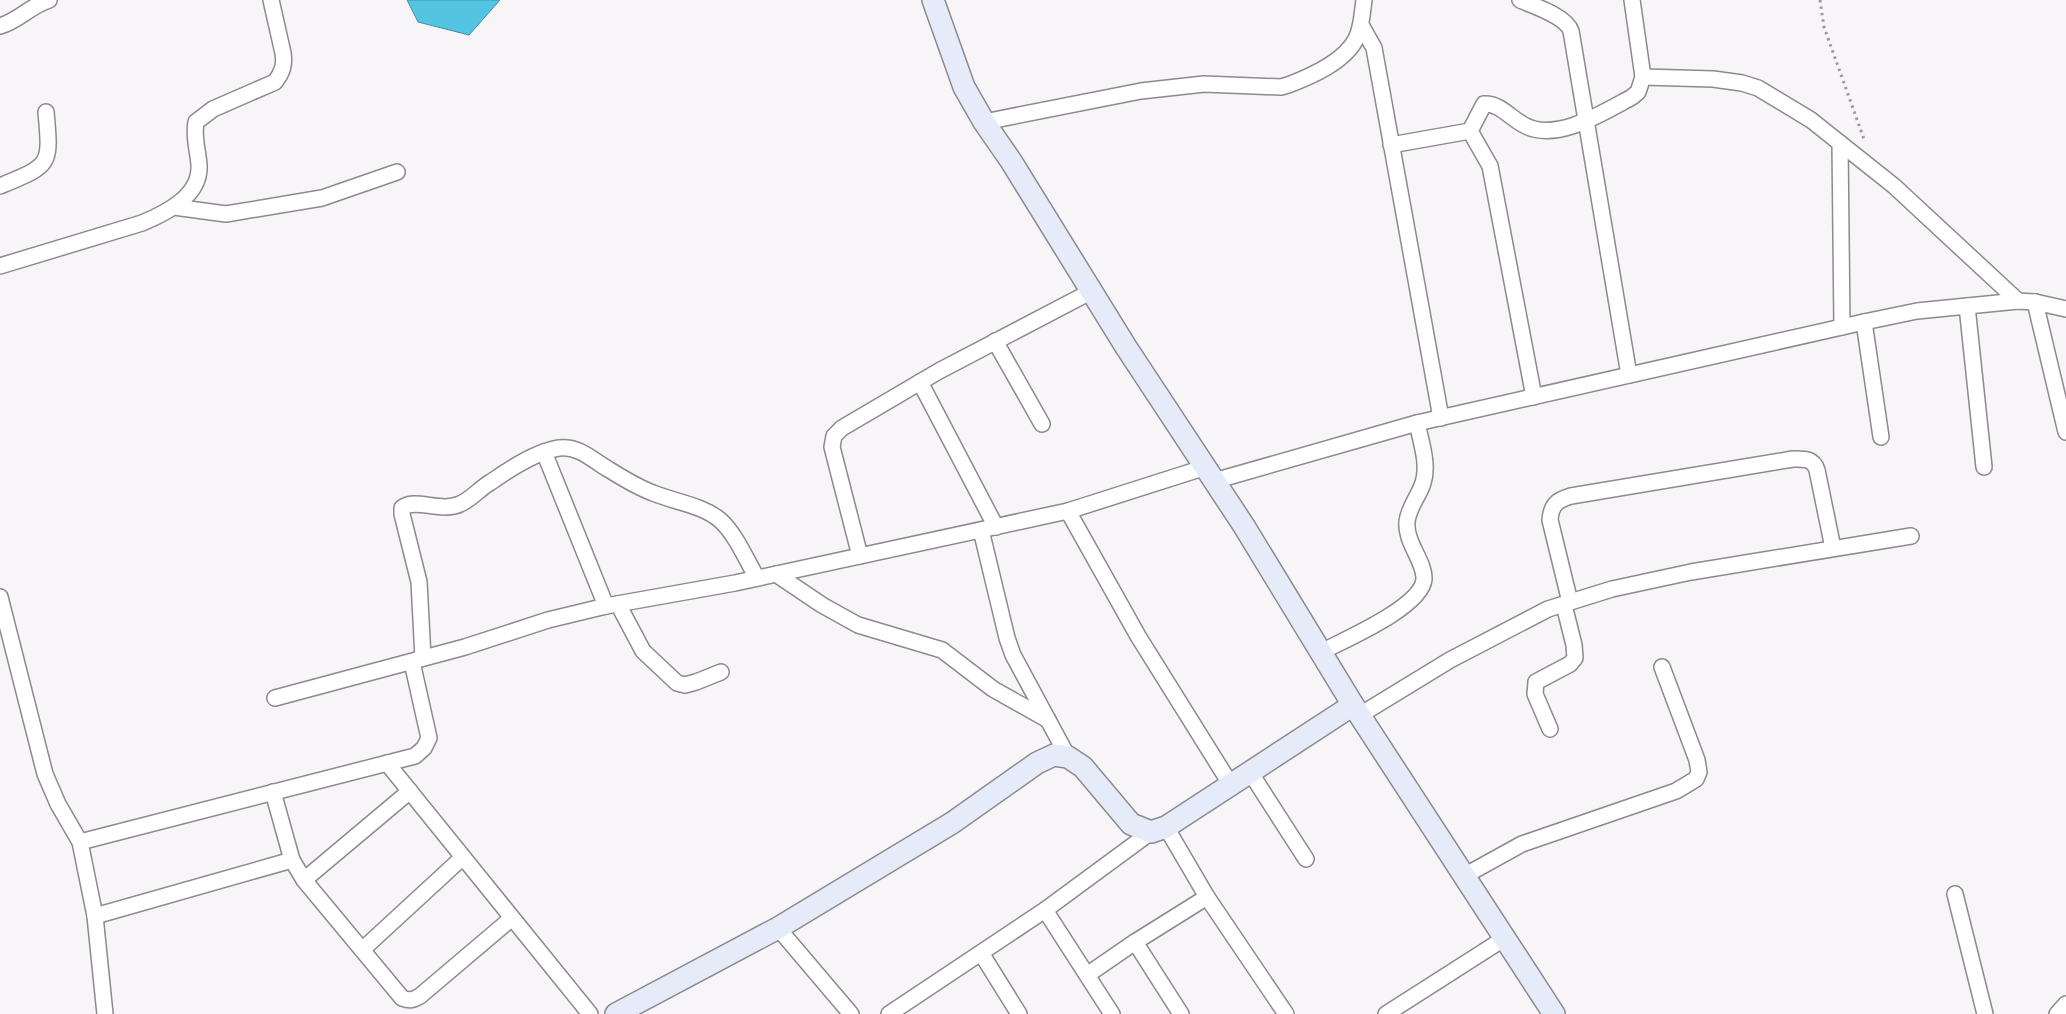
<svg xmlns="http://www.w3.org/2000/svg" width="2066" height="1014" font-family="'Asap Condensed',sans-serif">
	<style>
		.water { fill: #53c4e1; stroke: #4190a5 }
		.lines { fill: none; stroke-linecap: round; stroke-linejoin: round }
		.street-casing { stroke: #8c8a8c; stroke-width: 18 }
		.secondary-casing { stroke: #8c8a8c; stroke-width: 24 }
		.path { stroke: #9c9a9c; stroke-width: 3; stroke-dasharray: 2.5 4; stroke-linecap: butt }
		.street { stroke: #fff; stroke-width: 15 }
		.secondary { stroke: #e6ebfa; stroke-width: 21 }
	</style>
	<rect width="100%" height="100%" fill="#f7f5f8"/>
	<polygon class="water" points="407,0 500,0 469,35 418,22"/>
	<g class="lines">
		<defs>
			<g id="street">
				<path d="M1520,0C1534,6 1566,16 1571,31L1629,375"/>
				<polyline points="1361,25 1374,48 1441,418"/>
				<path d="M0,26C18,21 30,6 49,0"/>
				<polyline points="1643,77 1713,79 1742,83 1758,88 1811,120 1894,186 2018,301"/>
				<path d="M984,122L1141,91L1204,84L1281,87L1288,85C1312,76 1344,62 1356,39C1362,27 1362,13 1364,0"/>
				<polyline points="1470,131 1490,166 1534,397"/>
				<polyline points="1840,143 1842,327"/>
				<path d="M1391,145L1470,131L1484,104C1500,103 1510,118 1524,125C1556,143 1604,112 1632,97L1638,92L1643,77L1632,0"/>
				<path d="M0,186C51,165 51,166 46,112"/>
				<polyline points="174,207 226,214 322,198 397,172"/>
				<path d="M0,266L142,223C166,213 201,196 199,165C198,150 193,137 196,122L213,109L275,82C282,73 285,65 283,53L271,0"/>
				<polyline points="2035,302 2066,432"/>
				<polyline points="1967,306 1984,467"/>
				<polyline points="1864,322 1881,437"/>
				<polyline points="995,341 1042,424"/>
				<polyline points="920,382 996,527"/>
				<polyline points="544,452 606,606"/>
				<polyline points="1214,481 1417,423 1864,322 1917,311 2018,301 2035,302 2066,309"/>
				<polyline points="1068,511 1138,636 1231,785"/>
				<polyline points="981,530 1007,638 1013,655 1068,757"/>
				<polyline points="860,556 832,447 834,436 842,428 939,371 1092,291"/>
				<polyline points="776,574 822,605 858,625 942,650 993,689 1048,720"/>
				<polyline points="0,597 45,774 58,804 80,842 95,916 105,1014"/>
				<path d="M1570,602L1550,520C1551,505 1557,500 1571,496L1793,459C1804,459 1813,458 1817,470L1833,548"/>
				<polyline points="618,604 643,651 677,683 685,685 696,682 721,672"/>
				<path d="M1321,652C1344,640 1422,607 1424,579C1425,562 1405,542 1407,522C1408,508 1419,496 1423,483C1429,465 1421,442 1417,423"/>
				<path d="M423,658L419,582L402,514V508C414,497 441,513 460,504C472,499 480,488 491,482C508,470 538,451 559,448C575,446 587,455 600,464C618,475 634,486 653,493C675,502 702,505 720,520C735,533 747,561 757,578"/>
				<polyline points="275,698 465,647 548,620 606,606 735,583 1068,511 1206,467"/>
				<polyline points="1360,715 1450,660 1548,609 1612,589 1691,572 1911,536"/>
				<polyline points="1550,729 1535,694 1536,682 1570,664 1575,658 1574,645 1564,605"/>
				<polyline points="387,763 590,1014"/>
				<polyline points="1250,772 1306,859"/>
				<path d="M273,792L292,860L304,880L402,998C410,1001 413,1000 420,996L512,918"/>
				<polyline points="1166,827 1207,897 1286,1014"/>
				<polyline points="80,842 415,756 424,748 429,738 412,662"/>
				<polyline points="1464,876 1522,844 1676,791 1696,779 1699,772 1697,760 1662,667"/>
				<polyline points="304,880 410,791"/>
				<polyline points="1955,894 1985,1014"/>
				<polyline points="1045,910 1112,1014"/>
				<polyline points="95,916 292,860"/>
				<polyline points="778,928 851,1014"/>
				<polyline points="362,950 463,857"/>
				<polyline points="981,953 1019,1014"/>
				<polyline points="1087,975 1135,942"/>
				<polyline points="889,1014 1045,910 1151,832"/>
				<polyline points="1181,1014 1135,942 1207,897"/>
				<polyline points="1386,1014 1505,938"/>
				<polyline points="2057,1014 2066,1004"/>
			</g>
			<g id="secondary">
				<polyline points="933,0 964,87 984,122 1011,161 1126,347 1244,526 1353,705 1554,1014"/>
				<polyline points="616,1014 778,928 952,823 1037,763 1054,755 1068,757 1083,767 1131,824 1151,832 1166,827 1353,705"/>
			</g>
		</defs>
		<use href="#street" class="street-casing"/>
		<use href="#secondary" class="secondary-casing"/>
		<polyline class="path" points="1820,0 1824,27 1865,142"/>
		<use href="#street" class="street"/>
		<use href="#secondary" class="secondary"/>
	</g>
</svg>
